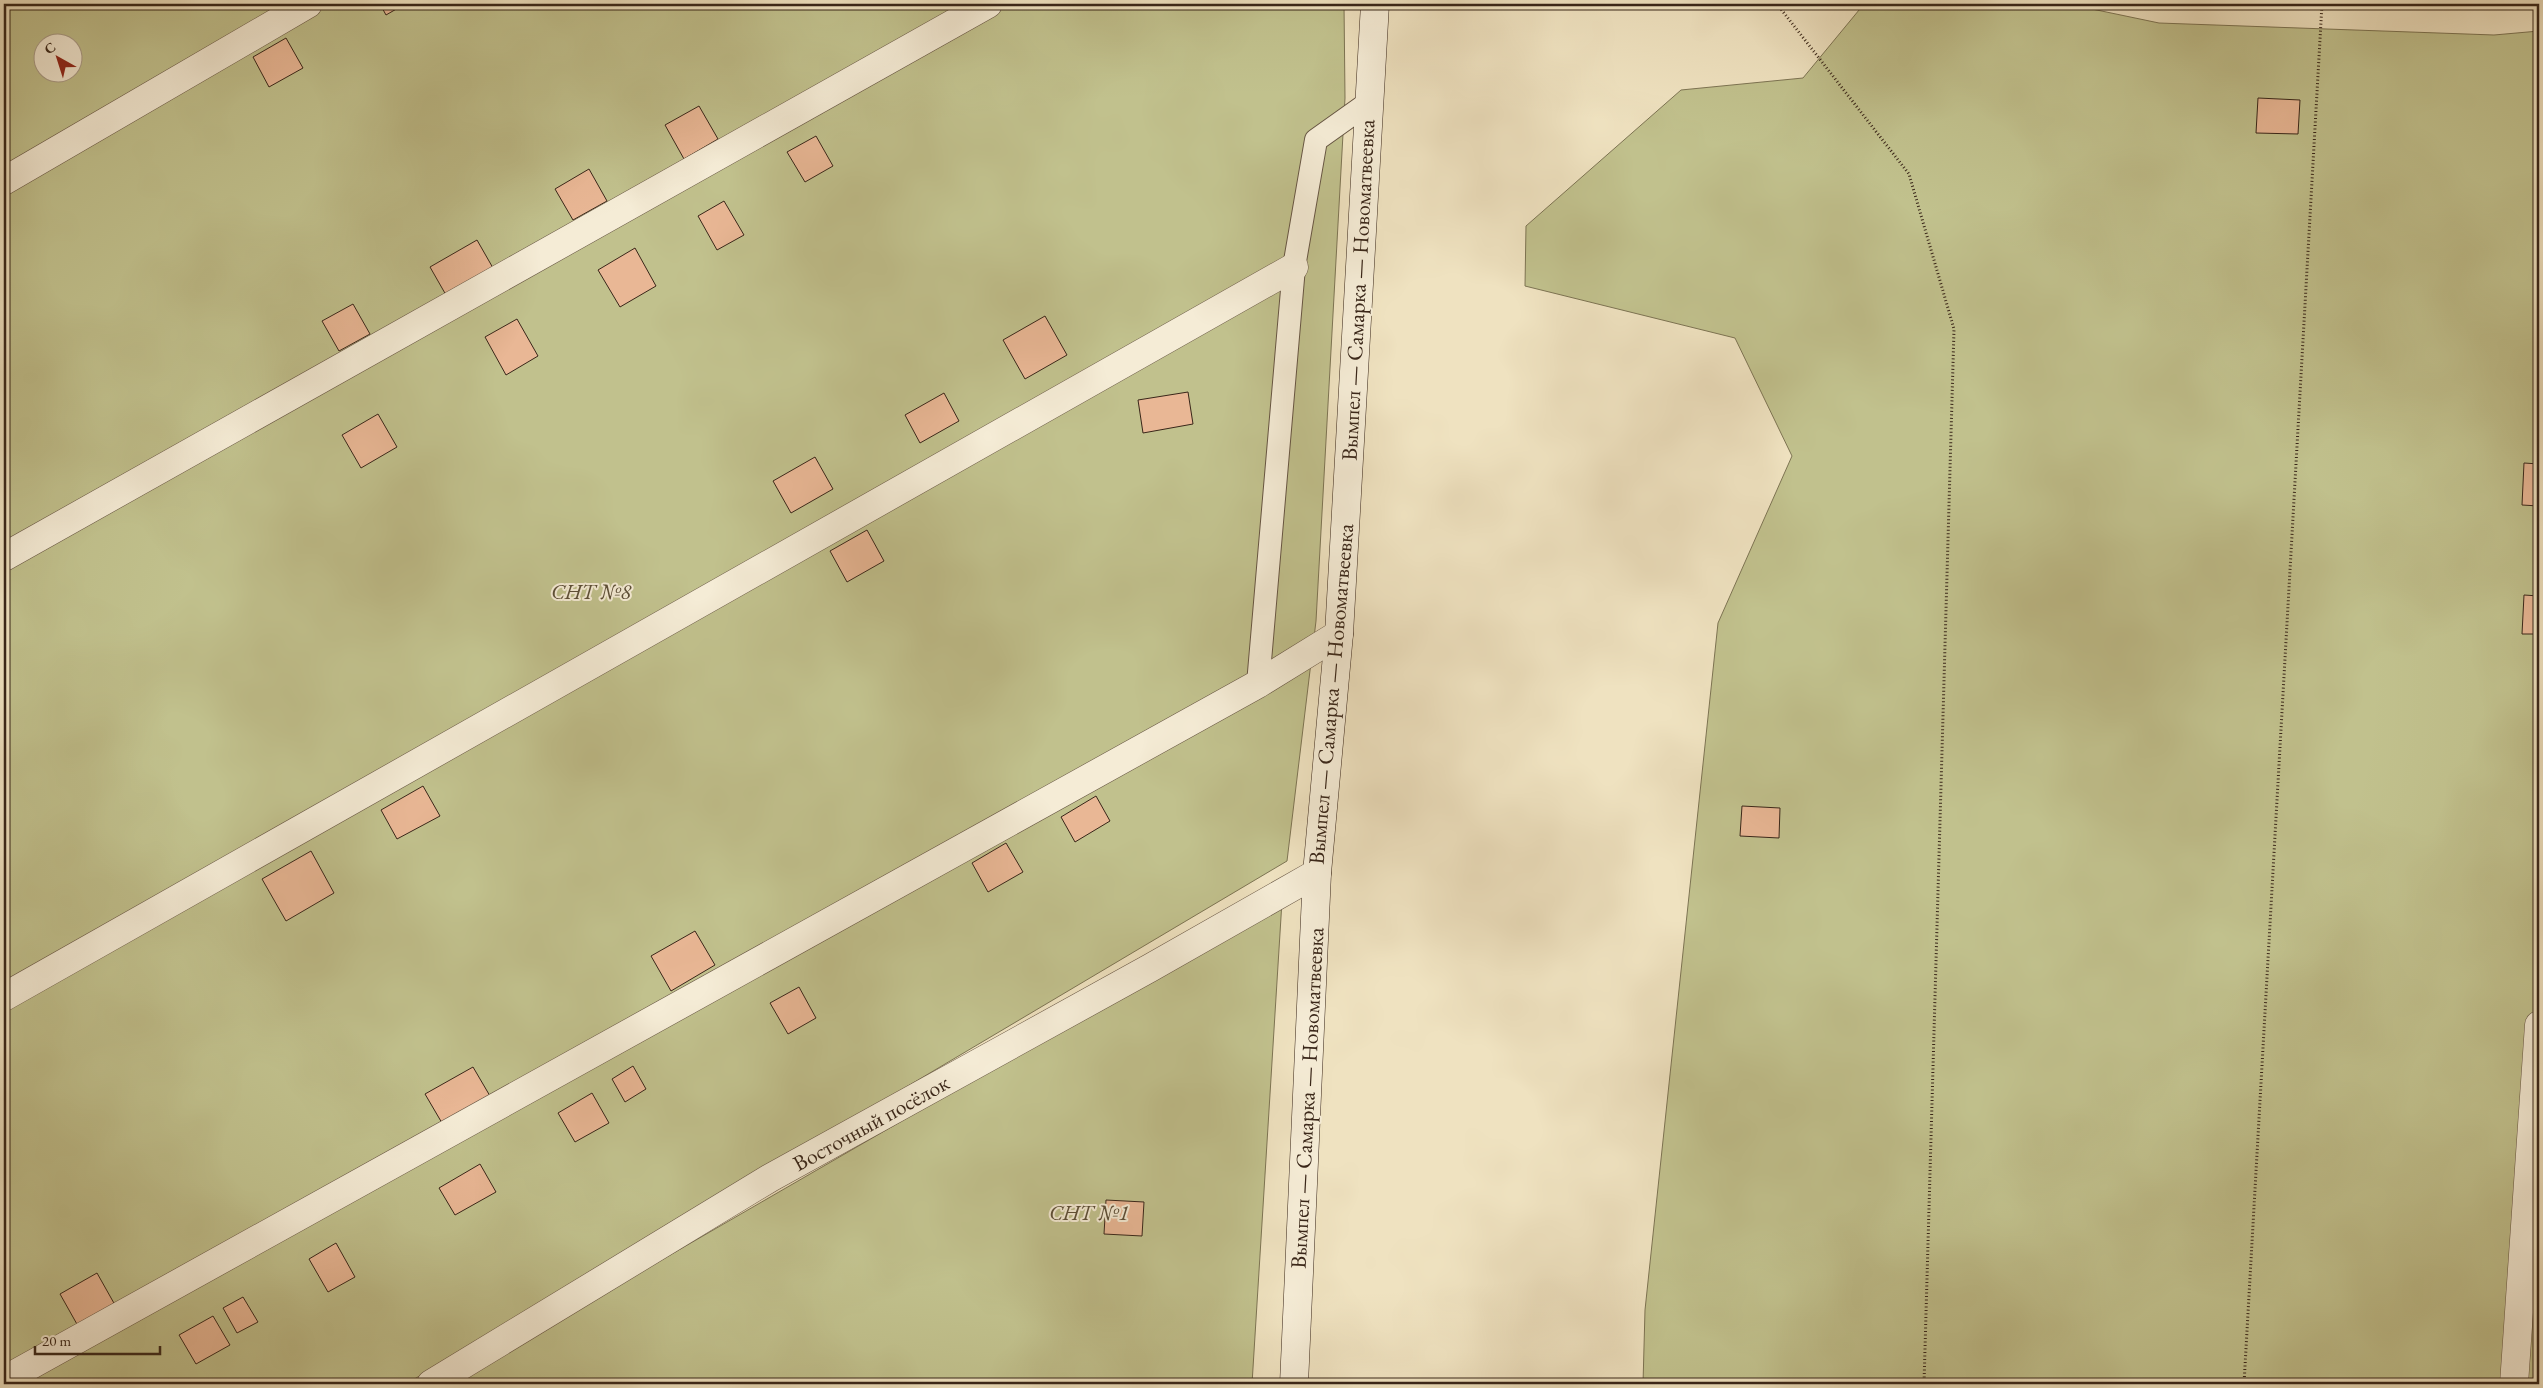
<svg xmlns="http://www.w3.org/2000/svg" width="2543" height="1388" font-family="'EB Garamond',serif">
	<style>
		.green { fill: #c1c18d; stroke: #7d7453; fill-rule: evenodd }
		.building { fill: #e9b795; stroke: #392619 }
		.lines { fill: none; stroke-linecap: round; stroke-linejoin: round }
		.service-casing { stroke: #665543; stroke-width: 24 }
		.minor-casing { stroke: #665543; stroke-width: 29 }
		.secondary-casing { stroke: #392619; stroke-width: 29 }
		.path { stroke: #392619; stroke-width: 3; stroke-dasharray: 1 2.5; stroke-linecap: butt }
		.service { stroke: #f5ecd6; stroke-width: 22 }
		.minor { stroke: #f5ecd6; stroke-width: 28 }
		.secondary { stroke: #f5ecd6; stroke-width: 28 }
		.labels { text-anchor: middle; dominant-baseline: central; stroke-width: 4; stroke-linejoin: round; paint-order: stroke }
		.street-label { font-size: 22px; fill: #392619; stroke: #f5ecd6 }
		.park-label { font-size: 22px; font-style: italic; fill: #5b4d36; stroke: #f5ecd6 }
	</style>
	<rect width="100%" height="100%" fill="#efe2c0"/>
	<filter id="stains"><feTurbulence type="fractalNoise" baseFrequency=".004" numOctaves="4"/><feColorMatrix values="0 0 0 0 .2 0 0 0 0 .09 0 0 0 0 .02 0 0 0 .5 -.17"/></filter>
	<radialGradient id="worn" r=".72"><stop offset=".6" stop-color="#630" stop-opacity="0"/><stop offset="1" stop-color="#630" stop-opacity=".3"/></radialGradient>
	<g class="green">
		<path d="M4,4H1344L1345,98L1316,621L1287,861L406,1384H4ZM42,42H72V72H42Z"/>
		<polygon points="1864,4 2068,4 2159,23 2494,35 2539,31 2539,1384 1643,1384 1645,1310 1718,623 1792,456 1735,338 1525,286 1526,226 1681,90 1803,78"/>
		<polygon points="1282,901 1252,1384 447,1384"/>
	</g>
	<g class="building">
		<polygon points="380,4 405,4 386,15"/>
		<polygon points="286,38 303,68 269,87 253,57"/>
		<polygon points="2258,98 2300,100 2298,134 2256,133"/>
		<polygon points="699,106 718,139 684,159 665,125"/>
		<polygon points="816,136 833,166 805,182 787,152"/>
		<polygon points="589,169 607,201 573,220 555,189"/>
		<polygon points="724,201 744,235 717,250 698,216"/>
		<polygon points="477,240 493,268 446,295 430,267"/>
		<polygon points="635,248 656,286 620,307 598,270"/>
		<polygon points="353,304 370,334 339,351 322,321"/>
		<polygon points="1045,316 1067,355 1025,379 1003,340"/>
		<polygon points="517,319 538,356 506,375 485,337"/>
		<polygon points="1188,392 1193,424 1143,433 1138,400"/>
		<polygon points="944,393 959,421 920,443 905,415"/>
		<polygon points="378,414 397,447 361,468 342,435"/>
		<polygon points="815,457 833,489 791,513 773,481"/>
		<polygon points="2524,463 2539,464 2539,506 2522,505"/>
		<polygon points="867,530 884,561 847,582 830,551"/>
		<polygon points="2524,595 2539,596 2539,634 2522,634"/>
		<polygon points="423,786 440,816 397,839 381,810"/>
		<polygon points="1096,796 1110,821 1075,842 1061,817"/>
		<polygon points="1742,806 1780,808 1779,838 1740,836"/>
		<polygon points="1006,843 1023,872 988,892 972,863"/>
		<polygon points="311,851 334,893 286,921 262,879"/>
		<polygon points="695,931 715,965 671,991 651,956"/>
		<polygon points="799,987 816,1018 788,1034 770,1003"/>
		<polygon points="633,1066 646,1089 625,1102 612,1079"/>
		<polygon points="473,1067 490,1096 442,1123 425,1094"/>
		<polygon points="592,1093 609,1123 575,1142 558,1113"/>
		<polygon points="480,1164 496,1192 455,1215 439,1188"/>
		<polygon points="1106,1200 1144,1202 1142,1236 1104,1234"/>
		<polygon points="336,1243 355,1277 328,1292 309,1259"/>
		<polygon points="97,1273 115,1305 78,1326 60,1294"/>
		<polygon points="243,1297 258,1322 237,1333 223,1308"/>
		<polygon points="213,1316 230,1345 196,1364 179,1335"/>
	</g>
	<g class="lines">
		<defs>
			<polyline id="service" points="1258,684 1294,267 1316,140 1368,103"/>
			<g id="minor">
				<polyline points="4,181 308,4"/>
				<polyline points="4,557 988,4"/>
				<polyline points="4,997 1294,267"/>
				<polyline points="4,1380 1258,684 1339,634"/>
				<polyline points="431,1384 770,1178 1150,968 1317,873"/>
				<polyline points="2514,1384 2539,1025"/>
			</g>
			<polyline id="secondary" points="1294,1384 1317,873 1339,634 1375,4"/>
		</defs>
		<use href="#service" class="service-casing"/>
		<use href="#minor" class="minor-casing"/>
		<use href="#secondary" class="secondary-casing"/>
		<g class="path">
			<polyline points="1777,4 1909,174 1954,329 1924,1384"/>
			<polyline points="2244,1384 2322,4"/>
		</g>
		<use href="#service" class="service"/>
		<use href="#minor" class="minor"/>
		<use href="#secondary" class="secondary"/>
	</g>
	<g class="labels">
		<g class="street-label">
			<text transform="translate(1358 290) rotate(-87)">Вымпел — Самарка — Новоматвеевка</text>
			<text transform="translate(1331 694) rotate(-85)">Вымпел — Самарка — Новоматвеевка</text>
			<text transform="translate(1307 1098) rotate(-87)">Вымпел — Самарка — Новоматвеевка</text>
			<text transform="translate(871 1123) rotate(-29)">Восточный посёлок</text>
		</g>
		<g class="park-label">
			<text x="591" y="591">СНТ №8</text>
			<text x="1089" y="1212">СНТ №1</text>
		</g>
	</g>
	<rect width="2543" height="1388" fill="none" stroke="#efe2c0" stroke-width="20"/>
	<rect x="5" y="5" width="2533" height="1378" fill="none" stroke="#392619" stroke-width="2.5"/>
	<rect x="10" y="10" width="2523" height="1368" fill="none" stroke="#392619"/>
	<g transform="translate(58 58) rotate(321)"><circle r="24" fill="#f5ecd6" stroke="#aa9d8a"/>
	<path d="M0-4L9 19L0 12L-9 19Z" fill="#8f2418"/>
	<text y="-8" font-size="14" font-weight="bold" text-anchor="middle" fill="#392619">С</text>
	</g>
	<path d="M35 1346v8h125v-8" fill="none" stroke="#392619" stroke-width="2.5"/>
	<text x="42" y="1346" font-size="15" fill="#392619" stroke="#f5ecd6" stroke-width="4" paint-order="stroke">20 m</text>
	<rect width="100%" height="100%" filter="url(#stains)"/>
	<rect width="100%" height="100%" fill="url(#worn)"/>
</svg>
